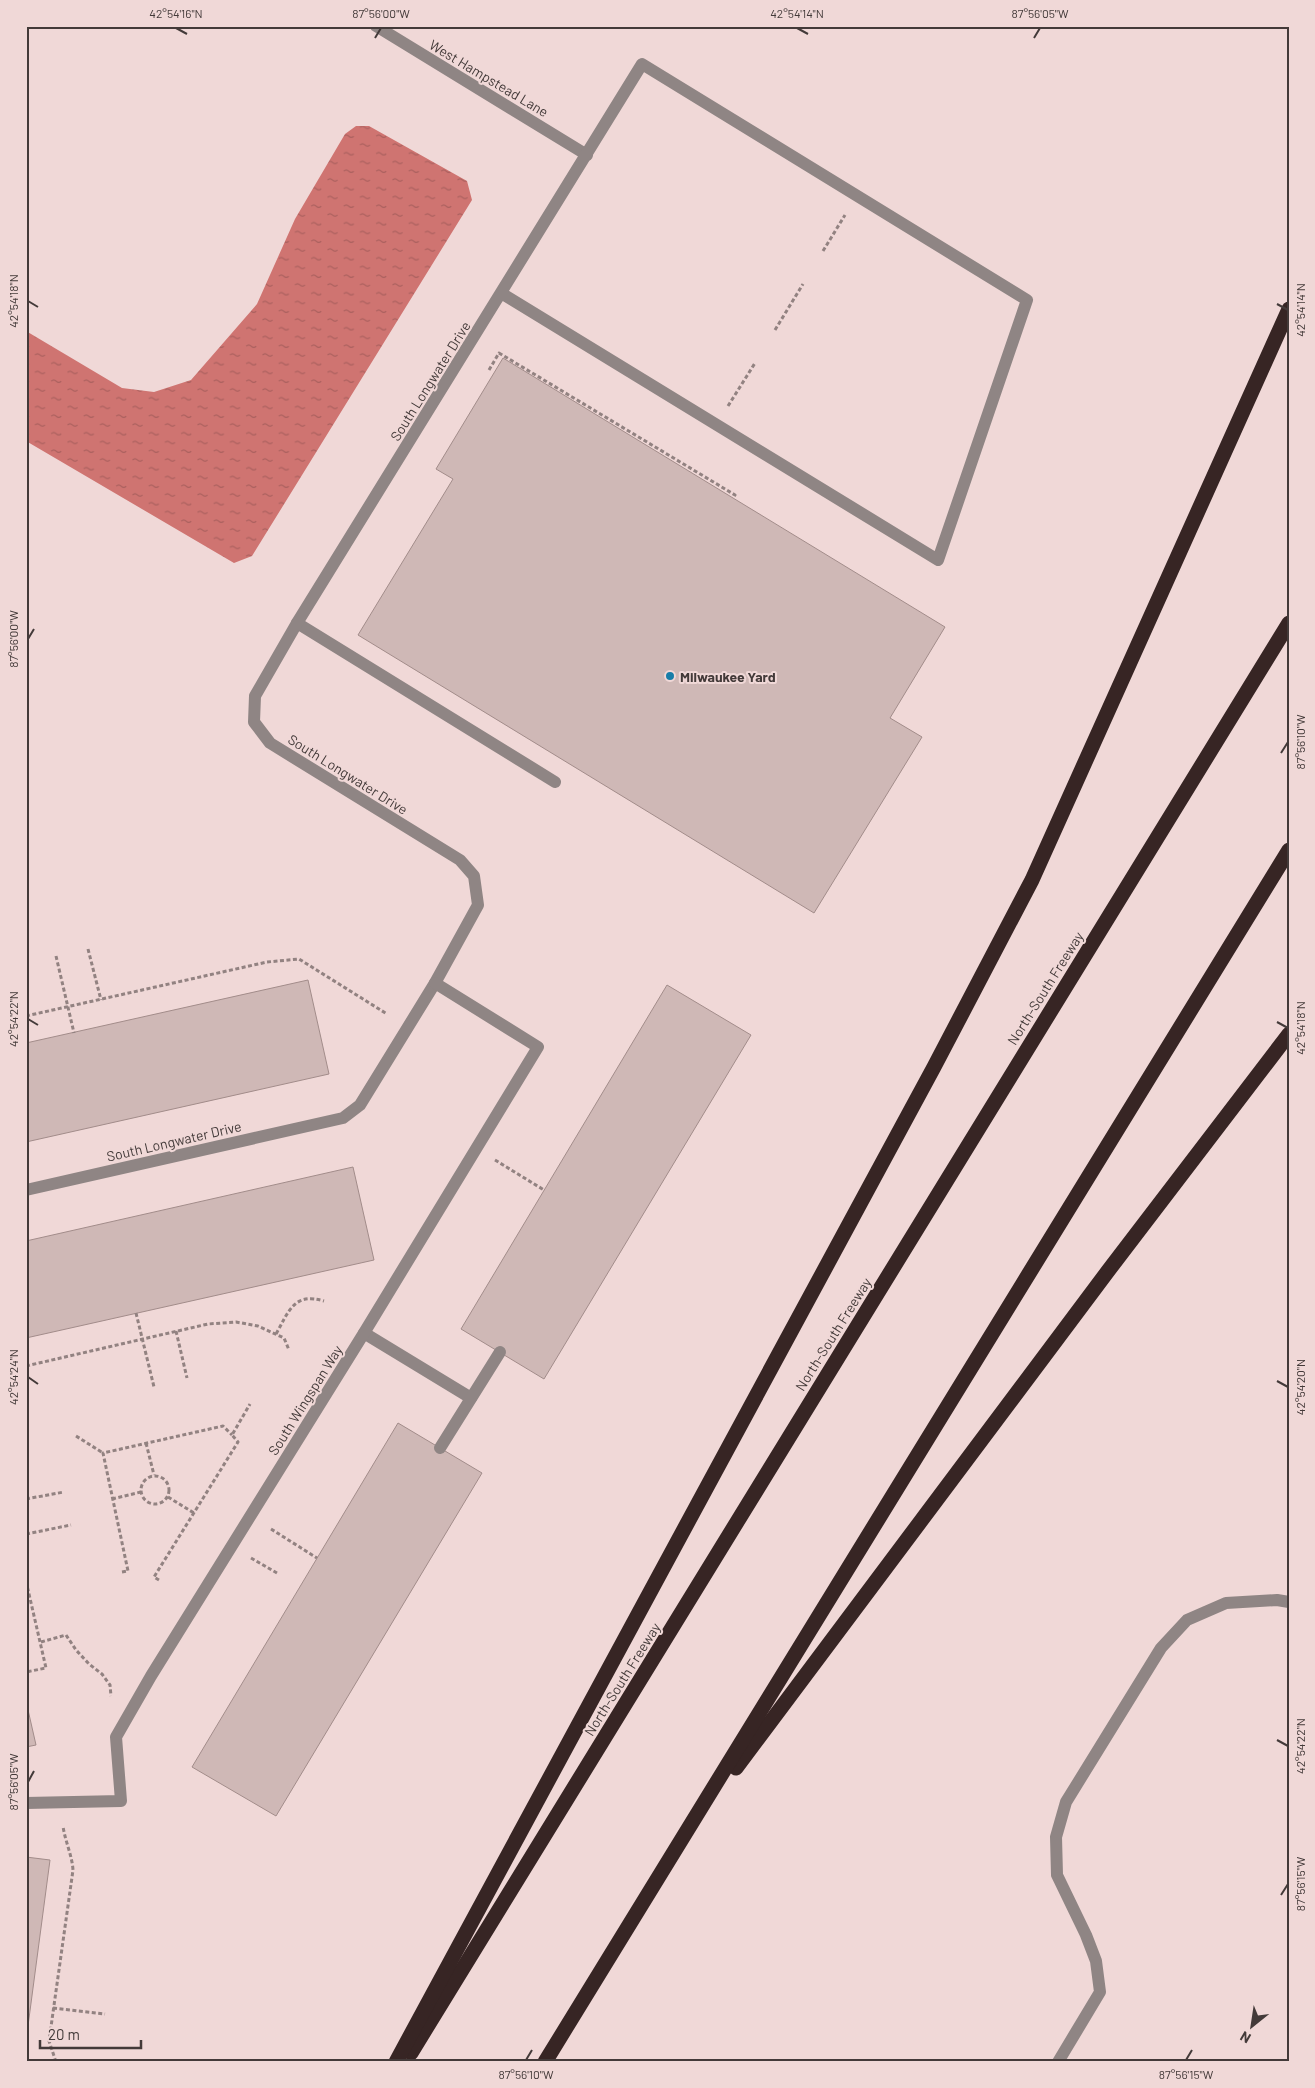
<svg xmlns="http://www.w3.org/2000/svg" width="1315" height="2088" font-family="Barlow,sans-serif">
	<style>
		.water { fill: url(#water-ripples) }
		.building { fill: #cfb8b6; stroke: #a28c8a }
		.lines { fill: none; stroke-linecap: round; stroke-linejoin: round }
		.path { stroke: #928281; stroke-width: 3; stroke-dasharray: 4 2.5; stroke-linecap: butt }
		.minor { stroke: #8f8584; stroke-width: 12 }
		.highway { stroke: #372524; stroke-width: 15 }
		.ticks { fill: none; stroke: #433a39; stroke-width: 2 }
		.poi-dot { fill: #177da8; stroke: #f0d8d7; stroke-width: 2 }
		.labels { text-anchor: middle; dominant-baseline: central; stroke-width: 4; stroke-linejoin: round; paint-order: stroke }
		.street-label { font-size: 14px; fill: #433a39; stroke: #f0d8d7 }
		.poi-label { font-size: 14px; font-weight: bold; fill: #433a39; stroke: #f0d8d7; text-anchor: start }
		.neatline { fill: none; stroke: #433a39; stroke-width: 2 }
		.ticks-label { font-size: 12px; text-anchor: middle; fill: #433a39 }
	</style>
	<defs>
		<pattern id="water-ripples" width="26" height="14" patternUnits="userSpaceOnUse" patternTransform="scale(1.25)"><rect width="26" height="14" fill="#cf7471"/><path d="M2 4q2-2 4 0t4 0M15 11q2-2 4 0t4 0" fill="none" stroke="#aa605e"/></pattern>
	</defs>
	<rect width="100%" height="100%" fill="#f0d8d7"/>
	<polygon class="water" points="356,126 369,126 467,181 472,200 252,556 234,563 26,441 26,331 122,388 154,392 191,380 257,304 295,219 345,134"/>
	<g class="building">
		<polygon points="503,358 945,627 890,718 922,737 814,913 358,635 453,479 436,469"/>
		<polygon points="308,980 329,1074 26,1142 26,1043"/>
		<polygon points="667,985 751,1035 544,1379 461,1329"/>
		<polygon points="353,1167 374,1260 26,1338 26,1241"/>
		<polygon points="398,1423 482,1473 276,1816 192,1767"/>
		<polygon points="26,1701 36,1745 26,1747"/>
		<polygon points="26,1857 50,1860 26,2041"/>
	</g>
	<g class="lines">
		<g class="path">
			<polyline points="823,251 845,215"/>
			<polyline points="775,330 803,284"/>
			<polyline points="489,370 499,353 735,495 733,498"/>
			<polyline points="728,406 755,363"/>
			<polyline points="88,949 101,1000"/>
			<polyline points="56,956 74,1033"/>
			<polyline points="26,1016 267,962 299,959 387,1014"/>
			<polyline points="495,1160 544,1190"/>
			<polyline points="136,1313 154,1387"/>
			<polyline points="176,1331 187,1378"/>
			<path d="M276,1334C289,1311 294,1292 324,1301"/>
			<polyline points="26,1366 208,1324 236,1322 258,1326 284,1338 289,1350"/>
			<polyline points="76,1436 103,1453"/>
			<polyline points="146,1443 154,1475"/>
			<circle cx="155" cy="1490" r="14"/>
			<polyline points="168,1497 194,1513"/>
			<polyline points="26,1499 64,1492"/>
			<polyline points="112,1499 141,1492"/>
			<polyline points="271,1529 317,1558"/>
			<polyline points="26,1534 71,1525"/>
			<polyline points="251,1558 277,1573"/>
			<polyline points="122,1572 128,1571 103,1453 223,1426 232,1435"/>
			<polyline points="159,1580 154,1577 238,1442 232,1435 250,1404"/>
			<polyline points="26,1581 46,1668 26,1672"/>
			<polyline points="41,1642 66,1635 76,1650 89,1664 102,1674 110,1685 111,1696"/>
			<polyline points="53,2008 105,2014"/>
			<path d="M56,2062L49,2041L73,1870C72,1855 65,1841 63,1826"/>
		</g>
		<g class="minor">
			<polyline points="376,26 587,155"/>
			<polyline points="297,623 555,782"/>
			<polyline points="26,1190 343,1118 360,1105 435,983 478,905 474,876 460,860 270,743 254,722 255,696 297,623 642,64 1027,300 938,560 501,293"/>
			<polyline points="364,1333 471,1398"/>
			<polyline points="440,1448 500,1352"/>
			<polyline points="26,1803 121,1801 116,1737 151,1676 364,1333 538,1047 435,983"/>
			<polyline points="1058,2062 1100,1992 1096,1961 1086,1935 1057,1875 1056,1837 1066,1802 1161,1648 1187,1620 1226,1603 1277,1600 1289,1602"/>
		</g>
		<g class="highway">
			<polyline points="736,1768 1108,1271 1289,1034"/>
			<polyline points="411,2053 1289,623"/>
			<polyline points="396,2062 934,1067 1032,880 1289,309"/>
			<polyline points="545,2062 1289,850"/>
		</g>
	</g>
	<path class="ticks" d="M176,28L187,34M797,28L808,34M375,38L381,28M1034,38L1040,28M28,301L38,307M1277,304L1288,310M28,639L34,629M1281,753L1288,742M28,1019L38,1025M1277,1022L1288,1028M28,1377L38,1384M1277,1381L1288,1387M1277,1740L1288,1746M28,1782L34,1771M1281,1895L1288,1884M526,2060L532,2050M1186,2060L1192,2050"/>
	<circle class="poi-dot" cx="670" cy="676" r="5"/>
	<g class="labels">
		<g class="street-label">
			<text transform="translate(489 78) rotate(31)">West Hampstead Lane</text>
			<text transform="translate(430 381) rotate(-58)">South Longwater Drive</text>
			<text transform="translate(348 774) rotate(32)">South Longwater Drive</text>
			<text transform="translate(1045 988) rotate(-58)">North-South Freeway</text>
			<text transform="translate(174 1141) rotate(-13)">South Longwater Drive</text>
			<text transform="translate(833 1334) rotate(-58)">North-South Freeway</text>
			<text transform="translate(305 1400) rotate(-58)">South Wingspan Way</text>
			<text transform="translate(622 1679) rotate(-58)">North-South Freeway</text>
		</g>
		<g class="poi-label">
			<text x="680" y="676">Milwaukee Yard</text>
		</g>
	</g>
	<rect width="1315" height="2088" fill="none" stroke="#f0d8d7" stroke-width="55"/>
	<g transform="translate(1252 2026) rotate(210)" stroke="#f0d8d7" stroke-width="4" paint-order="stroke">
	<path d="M0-4L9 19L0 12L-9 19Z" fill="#433a39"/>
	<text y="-8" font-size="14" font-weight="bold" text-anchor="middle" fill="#433a39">N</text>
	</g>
	<path d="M40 2040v8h101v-8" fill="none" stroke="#433a39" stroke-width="2.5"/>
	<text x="48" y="2040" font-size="15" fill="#433a39" stroke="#f0d8d7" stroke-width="4" paint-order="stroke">20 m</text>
	<rect x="28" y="28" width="1260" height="2032" class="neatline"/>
	<g class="ticks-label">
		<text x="176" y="18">42°54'16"N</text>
		<text x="381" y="18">87°56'00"W</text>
		<text x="797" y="18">42°54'14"N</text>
		<text x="1040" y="18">87°56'05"W</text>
		<text transform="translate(14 301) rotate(-90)" y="4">42°54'18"N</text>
		<text transform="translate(1301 310) rotate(-90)" y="4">42°54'14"N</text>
		<text transform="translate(14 639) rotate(-90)" y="4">87°56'00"W</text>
		<text transform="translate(1301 742) rotate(-90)" y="4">87°56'10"W</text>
		<text transform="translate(14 1019) rotate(-90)" y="4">42°54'22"N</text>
		<text transform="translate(1301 1028) rotate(-90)" y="4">42°54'18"N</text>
		<text transform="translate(14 1377) rotate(-90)" y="4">42°54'24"N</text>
		<text transform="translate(1301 1387) rotate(-90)" y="4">42°54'20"N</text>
		<text transform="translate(1301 1746) rotate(-90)" y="4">42°54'22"N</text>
		<text transform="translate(14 1782) rotate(-90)" y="4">87°56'05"W</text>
		<text transform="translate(1301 1884) rotate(-90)" y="4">87°56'15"W</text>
		<text x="526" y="2079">87°56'10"W</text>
		<text x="1186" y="2079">87°56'15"W</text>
	</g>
</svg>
